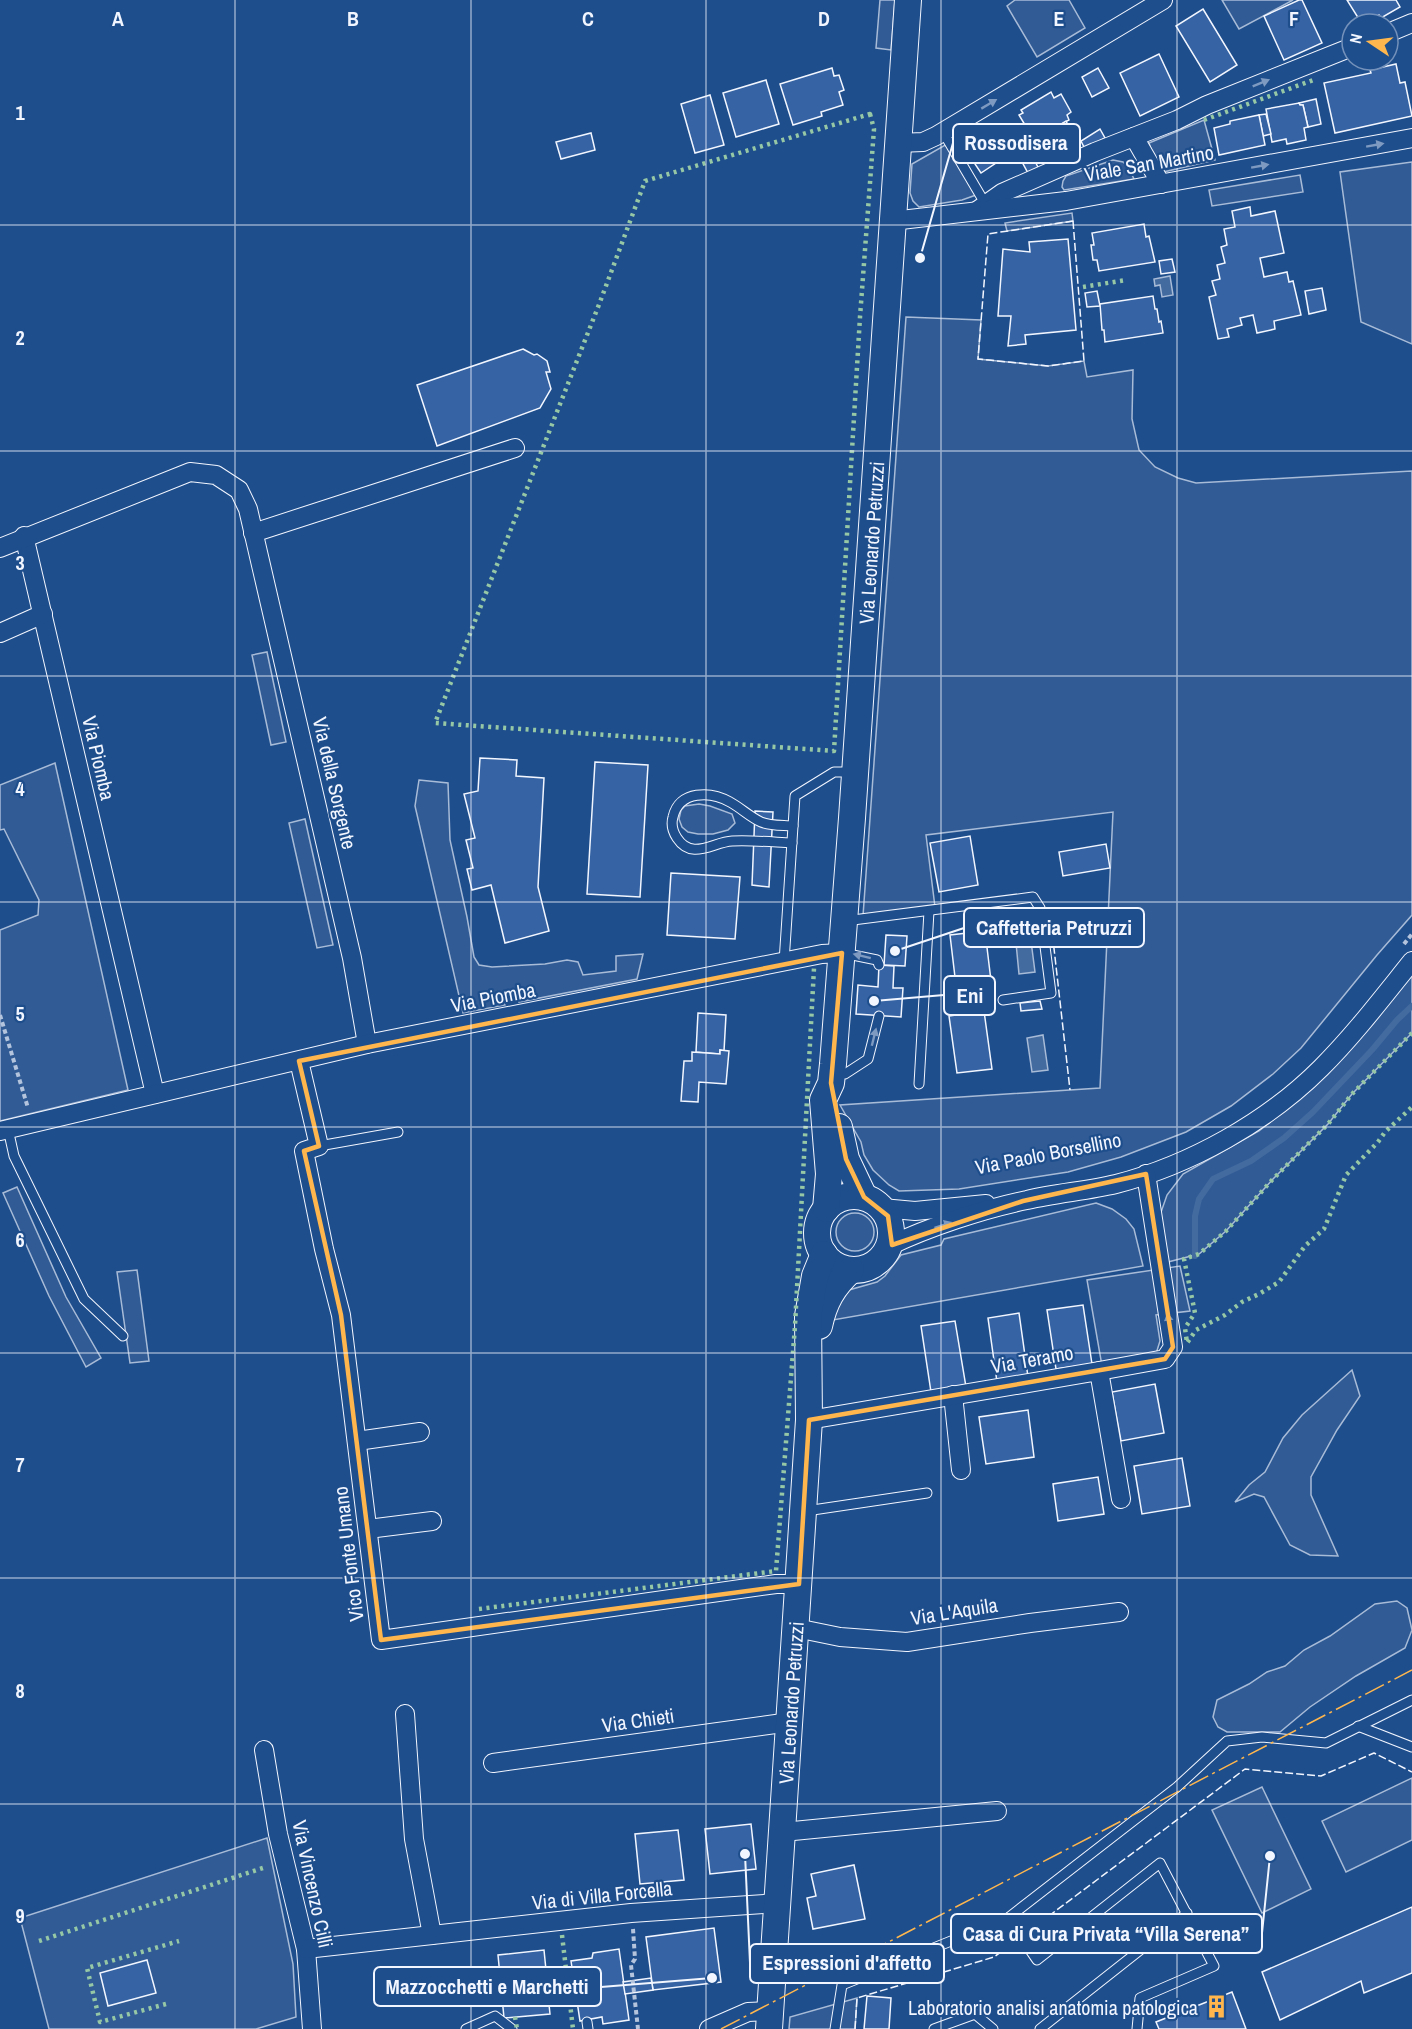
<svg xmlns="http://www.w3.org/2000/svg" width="1412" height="2029" font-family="'Archivo Narrow',sans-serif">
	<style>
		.built { fill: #305b95; stroke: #a8bbd7; stroke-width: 1.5 }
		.water { fill: #446ba0; stroke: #a8bbd7; stroke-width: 1.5 }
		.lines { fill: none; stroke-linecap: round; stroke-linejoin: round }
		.stream { stroke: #446ba0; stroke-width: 6 }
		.building { fill: #3563a3; stroke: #f2f6ff; stroke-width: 1.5 }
		.lane-casing { stroke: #f2f6ff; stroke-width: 11 }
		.street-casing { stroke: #f2f6ff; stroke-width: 20 }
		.secondary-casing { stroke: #f2f6ff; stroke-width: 28 }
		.path { stroke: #b3c4dc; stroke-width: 4; stroke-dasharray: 4.5 3; stroke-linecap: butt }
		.lane { stroke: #1f4e8c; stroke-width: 9 }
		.street { stroke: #1f4e8c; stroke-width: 18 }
		.secondary { stroke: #1f4e8c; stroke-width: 26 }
		.hedge { stroke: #97c8a6; stroke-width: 4.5; stroke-dasharray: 3 4.5; stroke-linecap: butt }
		.fence { stroke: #f2f6ff; stroke-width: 1.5; stroke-dasharray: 8 3; stroke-linecap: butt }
		.power { stroke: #ffb74d; stroke-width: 1.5; stroke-dasharray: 21 4.5 3 4.5; stroke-linecap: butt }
		.oneway { fill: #7e9ac0 }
		.marked { fill: none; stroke: #ffb74d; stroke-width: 4.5; stroke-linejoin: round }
		.grid { fill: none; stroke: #f2f6ff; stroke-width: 1.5; stroke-opacity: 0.55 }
		.labels { text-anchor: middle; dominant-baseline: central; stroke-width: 4.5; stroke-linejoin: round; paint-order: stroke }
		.street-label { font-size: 20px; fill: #f2f6ff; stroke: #1f4e8c }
		.poi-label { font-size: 20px; fill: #f2f6ff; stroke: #1f4e8c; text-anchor: end }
		.grid-label { font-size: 20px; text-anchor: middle; font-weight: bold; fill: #f2f6ff; stroke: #1f4e8c; stroke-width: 4.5; stroke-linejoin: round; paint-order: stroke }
		.leader { fill: none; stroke: #f2f6ff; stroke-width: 2 }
		.callout-dot { fill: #f2f6ff; stroke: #1f4e8c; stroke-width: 2 }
		.callout { fill: #1f4e8c; stroke: #f2f6ff; stroke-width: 2 }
		.callout-label { font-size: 21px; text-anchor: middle; font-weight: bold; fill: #f2f6ff }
	</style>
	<rect width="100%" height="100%" fill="#1f4e8c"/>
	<g class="built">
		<polygon points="880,0 895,0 891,50 876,48"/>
		<polygon points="1015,0 1069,0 1085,28 1037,57 1007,6"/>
		<polygon points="1222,0 1293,0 1239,29"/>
		<polygon points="1204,120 1215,160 1159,173 1149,143"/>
		<polygon points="947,144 976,195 962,200 919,207 913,201 910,193 912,164"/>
		<polygon points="1113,160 1123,162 1128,167 1134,179 1064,190 1062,187 1063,181 1066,176"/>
		<polygon points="1412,162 1412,344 1361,322 1340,172"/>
		<polygon points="1300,175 1303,192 1212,206 1209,190"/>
		<polygon points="1072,213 1073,221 1007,231 1005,223"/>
		<polygon points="906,317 981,320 978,359 1048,366 1084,361 1087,377 1133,370 1132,419 1139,450 1155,467 1178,478 1196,483 1412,471 1412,915 1377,955 1301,1048 1273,1074 1231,1106 1186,1132 1121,1157 1068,1172 959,1189 899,1191 889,1185 873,1170 864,1155 861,1142 840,1105 1100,1088 1113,812 926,835 935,907 863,916"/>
		<polygon points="267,652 286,742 271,745 252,655"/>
		<polygon points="55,763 128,1090 0,1121 0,930 38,915 39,900 4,829 0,830 0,785"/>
		<polygon points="419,780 448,783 450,840 467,917 474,957 479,965 492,967 545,964 567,960 578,962 583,975 616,971 616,956 643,954 637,979 519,1002 517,991 503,993 505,1005 463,1013 415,806"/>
		<polygon points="699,804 710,806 732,814 735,823 728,830 713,834 698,834 688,832 682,827 679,819 681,810 685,806"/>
		<polygon points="305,819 333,945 317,948 289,823"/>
		<polygon points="1412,972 1412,1033 1352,1094 1328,1124 1273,1179 1226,1231 1199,1254 1164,1263 1160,1215 1167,1195 1183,1174 1259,1131 1301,1098"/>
		<polygon points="17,1187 66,1297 101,1358 86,1367 49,1296 3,1193"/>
		<polygon points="1096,1203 1112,1209 1126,1219 1134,1229 1143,1266 827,1321 849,1290 877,1282 885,1276 901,1255 941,1245 944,1239"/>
		<circle cx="855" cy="1232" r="19"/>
		<polygon points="1180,1266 1190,1311 1156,1315 1160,1341 1155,1357 1102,1366 1087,1280"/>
		<polygon points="137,1270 149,1361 130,1363 117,1272"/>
		<polygon points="1352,1370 1360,1396 1337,1430 1311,1477 1311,1495 1338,1556 1310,1555 1290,1545 1264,1497 1254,1494 1235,1502 1249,1485 1265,1472 1283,1438 1302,1415"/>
		<polygon points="1397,1601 1407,1608 1412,1630 1405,1648 1356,1676 1310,1707 1280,1732 1227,1732 1218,1727 1213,1717 1217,1700 1249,1684 1267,1672 1285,1666 1304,1650 1330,1636 1375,1604"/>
		<polygon points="1412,1778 1412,1840 1346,1872 1322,1821"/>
		<polygon points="1262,1787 1311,1889 1262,1913 1212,1810"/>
		<polygon points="267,1838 293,1964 296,2017 256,2029 49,2029 20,1918"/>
		<polygon points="857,1998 855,2029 789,2029 790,2017"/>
	</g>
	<g class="water">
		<polygon points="1170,276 1173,295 1162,297 1160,285 1155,286 1154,279"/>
		<polygon points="1031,941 1035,972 1019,974 1016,943"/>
		<polygon points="1043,1035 1048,1070 1032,1072 1027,1038"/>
	</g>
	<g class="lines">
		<polyline class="stream" points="1195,1256 1195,1216 1199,1199 1213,1179 1251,1161 1284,1138 1313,1112 1372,1050 1397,1020 1412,1006"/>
	</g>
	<g class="building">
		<polygon points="1299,0 1302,0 1322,43 1284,60 1264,16"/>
		<polygon points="1347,0 1396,0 1400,7 1381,18 1379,15 1365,24 1362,24"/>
		<polygon points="1203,9 1237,65 1210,82 1176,26"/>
		<polygon points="1159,54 1179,97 1140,116 1120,73"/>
		<polygon points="1396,64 1400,83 1405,82 1412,116 1335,133 1324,83 1371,73 1370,70"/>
		<polygon points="832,68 834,76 839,75 844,90 839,92 843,105 821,112 822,116 793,125 780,84"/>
		<polygon points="1098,68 1109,88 1092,97 1082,77"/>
		<polygon points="766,80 779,124 736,137 723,93"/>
		<polygon points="1051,92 1054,98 1061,94 1071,112 1067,115 1069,120 1034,140 1019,115 1023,113 1021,110"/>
		<polygon points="710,95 724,145 695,153 681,104"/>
		<polygon points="1316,99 1321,124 1308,127 1303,105 1300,105 1299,103"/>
		<polygon points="1299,103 1300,105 1303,105 1308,127 1304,128 1306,140 1287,144 1286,139 1272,142 1266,109"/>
		<polygon points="1266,114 1271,134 1263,136 1259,115"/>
		<polygon points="1259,115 1265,145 1219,155 1214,128 1230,124 1230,121"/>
		<polygon points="1066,121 1069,127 1059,133 1070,150 1055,159 1040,137"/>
		<polygon points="999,127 1014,151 981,173 965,149"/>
		<polygon points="1100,129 1105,138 1085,149 1081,141"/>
		<polygon points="591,133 595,150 561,159 556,142"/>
		<polygon points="1031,154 1039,169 1028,173 1021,160"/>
		<polygon points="1250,207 1251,216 1275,211 1284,253 1260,258 1264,277 1287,272 1289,282 1293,281 1301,315 1274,321 1275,329 1257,333 1253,315 1240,318 1242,325 1227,329 1229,337 1218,339 1209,297 1216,295 1212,281 1220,279 1217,265 1225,263 1221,247 1227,245 1224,229 1235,227 1232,211"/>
		<polygon points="1144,224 1146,237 1149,236 1155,262 1099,271 1097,260 1093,260 1091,245 1094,245 1092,233"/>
		<polygon points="1068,239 1076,330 1025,335 1026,344 1008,346 1011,316 998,316 1003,249 1030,252 1029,242"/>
		<polygon points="1172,259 1175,272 1161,274 1159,261"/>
		<polygon points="1322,288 1326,310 1309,314 1305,291"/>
		<polygon points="1097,291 1100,306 1087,307 1085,293"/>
		<polygon points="1153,296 1155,309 1157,309 1159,322 1161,321 1163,333 1105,342 1104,330 1102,330 1100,304"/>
		<polygon points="523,349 534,355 537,354 547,361 550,372 546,372 551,389 540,408 437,446 417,385"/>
		<polygon points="480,758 517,760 516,776 544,778 538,887 549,931 505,943 491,885 472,890 467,869 473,868 466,840 475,838 464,794 478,791"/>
		<polygon points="595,762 648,765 640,897 587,894"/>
		<polygon points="755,811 773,812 769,887 752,885"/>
		<polygon points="970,836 978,885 939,892 930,843"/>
		<polygon points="1106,844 1110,868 1063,876 1059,852"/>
		<polygon points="671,873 740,877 735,939 667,935"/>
		<polygon points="985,931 992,989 957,994 950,935"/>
		<polygon points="886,935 907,936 905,966 884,965"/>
		<polygon points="879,965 894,966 893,988 903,988 901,1017 856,1014 858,985 878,987"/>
		<polygon points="1040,1001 1042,1009 1021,1011 1020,1003"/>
		<polygon points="984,1011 992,1069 957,1073 949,1016"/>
		<polygon points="698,1013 726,1015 724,1051 720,1050 720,1054 696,1052"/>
		<polygon points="720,1050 729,1051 726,1084 699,1082 698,1102 681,1101 684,1061 692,1061 692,1052 720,1054"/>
		<polygon points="1083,1305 1092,1364 1056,1369 1047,1310"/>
		<polygon points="1019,1313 1028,1377 997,1382 988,1318"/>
		<polygon points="955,1321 966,1387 931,1392 921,1326"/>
		<polygon points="1155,1384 1164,1433 1121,1441 1112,1392"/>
		<polygon points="1028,1410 1034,1457 986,1464 979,1417"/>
		<polygon points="1182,1458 1190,1506 1142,1514 1134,1466"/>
		<polygon points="1098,1477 1104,1514 1058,1521 1053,1484"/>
		<polygon points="751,1824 756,1869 710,1874 705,1829"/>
		<polygon points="678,1830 684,1880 640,1884 635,1834"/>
		<polygon points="854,1865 865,1919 813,1929 807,1898 816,1896 811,1874"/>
		<polygon points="1412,1907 1412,1973 1364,1993 1361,1981 1280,2020 1262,1972"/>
		<polygon points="714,1928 721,1982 653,1990 646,1937"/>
		<polygon points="619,1949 629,2020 603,2024 602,2017 580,2021 571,1961 592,1958 593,1953"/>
		<polygon points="544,1950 546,1970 554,1969 556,1994 548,1995 550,2014 504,2018 498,1955"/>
		<polygon points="147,1960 156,1993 108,2006 100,1973"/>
		<polygon points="651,1978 653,1990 625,1994 623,1982"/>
		<polygon points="1232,1992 1246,2029 1159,2029 1156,2022"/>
		<polygon points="867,1996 891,1998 889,2029 864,2029"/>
	</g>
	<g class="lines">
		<defs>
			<g id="lane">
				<polyline points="943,132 986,205"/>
				<path d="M792,843C772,842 752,840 732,841C713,842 692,861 677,838C673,832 671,824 673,817C679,790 711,791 730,802C741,808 750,817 761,822C770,826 784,825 793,826"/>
				<polyline points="845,921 1033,897 1040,908 1051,993 1003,1000"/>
				<polyline points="843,953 877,960 879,965"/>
				<polyline points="784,962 795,796 834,772 853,772"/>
				<polyline points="834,1073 845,1074 868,1059 879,1016"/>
				<polyline points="919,1084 929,911"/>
				<polyline points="8,1129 14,1156 84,1299 123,1336"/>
				<polyline points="319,1146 398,1132"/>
				<polyline points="806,1511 927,1493"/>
				<polyline points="1358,1726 1412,1747"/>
				<polyline points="1008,1918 1037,1960 1160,1863 1214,1966 1140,1998 1137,2029"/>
				<polyline points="587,2022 588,2029"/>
				<polyline points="466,2029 495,2016 512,2029"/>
				<polyline points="835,2029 842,1985 1008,1918 1177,1787 1227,1741 1262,1737 1326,1743 1412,1700"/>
				<polyline points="934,2029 975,2014 993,2029"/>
				<polyline points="1040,2029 1187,1913"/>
			</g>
			<g id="street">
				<polyline points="1388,33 1412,23"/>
				<polyline points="1134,137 1161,184"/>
				<polyline points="898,143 923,142 936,136 1163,0"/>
				<polyline points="978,210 1002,193 1095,152 1177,120 1207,105 1352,47"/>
				<polyline points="892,221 1066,201 1412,138"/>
				<polyline points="253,533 515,448"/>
				<polyline points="24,536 155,1094"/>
				<polyline points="0,548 190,472 216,475 239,490 248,509 352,958 367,1044"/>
				<polyline points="0,633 43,614"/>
				<polyline points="299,1061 319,1146 304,1151 324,1249 341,1315 381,1640 776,1584 799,1584"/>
				<polyline points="0,1131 367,1044 822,954 842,953"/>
				<polyline points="882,1208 915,1211 986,1204"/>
				<path d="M889,1246C929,1227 983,1209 1027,1200C1056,1193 1087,1191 1116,1184C1190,1165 1267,1122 1321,1068C1354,1035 1383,997 1412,961"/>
				<polyline points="1099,1371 1165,1359 1173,1347 1146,1174"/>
				<polyline points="953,1395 961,1470"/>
				<polyline points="809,1420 1099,1371 1121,1499"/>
				<polyline points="357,1441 420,1432"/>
				<polyline points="368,1529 432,1521"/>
				<polyline points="796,1628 840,1637 907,1642 1030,1623 1119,1612"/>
				<polyline points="405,1714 414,1839 432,1935"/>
				<polyline points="264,1750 278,1834 306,1949 312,2029"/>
				<polyline points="493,1763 790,1722"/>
				<polyline points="783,1832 997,1811"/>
				<polyline points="306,1949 631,1913 778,1903"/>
				<polyline points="709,2029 748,2012 770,2011"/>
			</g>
			<g id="secondary">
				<polyline points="839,1127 846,1159 864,1197"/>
				<circle cx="854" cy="1233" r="37"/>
				<path id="s1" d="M826,1209L829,1174L823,1100L831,1083L833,1064L852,818L908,0"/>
				<path d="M819,1326C824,1302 833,1286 851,1270"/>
				<path id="s2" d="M769,2029L809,1420L808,1316L815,1276L824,1254"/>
			</g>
		</defs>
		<use href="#lane" class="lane-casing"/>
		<use href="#street" class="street-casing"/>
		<use href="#secondary" class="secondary-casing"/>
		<g class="path">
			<polyline points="1404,944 1412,934"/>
			<polyline points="0,1015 28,1108"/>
			<polyline points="633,1929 635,1959 631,1965 638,2029"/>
		</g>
		<use href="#lane" class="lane"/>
		<use href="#street" class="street"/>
		<use href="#secondary" class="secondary"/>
		<g class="hedge">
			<polygon points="870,114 874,129 860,317 834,751 435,723 600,302 645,181"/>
			<polyline points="1204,120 1316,79"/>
			<polyline points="1083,287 1126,280"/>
			<polyline points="1412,1033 1352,1094 1328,1124 1273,1179 1226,1231 1199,1254 1184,1259 1195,1313 1185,1328 1187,1343 1196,1330 1225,1315 1242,1302 1259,1294 1279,1282 1305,1246 1324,1229 1346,1175 1378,1142 1385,1132 1412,1107"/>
			<polyline points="479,1609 776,1571 795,1326 814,968"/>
			<polyline points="562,1935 573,2029"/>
			<polyline points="39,1941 266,1867"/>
			<polyline points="166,2004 100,2022 87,1968 179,1941"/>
			<polyline points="515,2017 517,2029"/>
		</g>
		<g class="fence">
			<polygon points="1073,221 1084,361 1048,366 978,359 988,234"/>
			<polyline points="1050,913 1070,1090"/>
			<polyline points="855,2029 857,1998 994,1957 1245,1769 1321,1776 1374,1753 1412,1772"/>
		</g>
		<polyline class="power" points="721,2029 1412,1670"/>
	</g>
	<defs><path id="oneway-solid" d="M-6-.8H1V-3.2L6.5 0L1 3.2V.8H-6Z" transform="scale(1.5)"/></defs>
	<g class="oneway">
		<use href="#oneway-solid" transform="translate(1261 83) rotate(-22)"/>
		<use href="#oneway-solid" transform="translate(989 104) rotate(-31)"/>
		<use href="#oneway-solid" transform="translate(1375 145) rotate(-10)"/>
		<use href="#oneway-solid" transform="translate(1260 166) rotate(-10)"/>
		<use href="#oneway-solid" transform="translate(862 956) rotate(-166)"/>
		<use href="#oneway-solid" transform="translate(874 1037) rotate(-76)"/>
		<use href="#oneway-solid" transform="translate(943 1225) rotate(-18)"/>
		<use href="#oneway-solid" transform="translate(1169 1322) rotate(-100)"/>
	</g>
	<path class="marked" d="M842,953L831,1083L846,1159L864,1197L888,1216L892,1245L1023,1201L1146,1174L1173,1347L1165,1359L809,1420L799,1584L381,1640L341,1315L304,1151L319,1146L299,1061Z"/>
	<path class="grid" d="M235,0V2029M471,0V2029M706,0V2029M941,0V2029M1177,0V2029M0,225H1412M0,451H1412M0,676H1412M0,902H1412M0,1127H1412M0,1353H1412M0,1578H1412M0,1804H1412"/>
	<defs>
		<symbol id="building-bare" viewBox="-9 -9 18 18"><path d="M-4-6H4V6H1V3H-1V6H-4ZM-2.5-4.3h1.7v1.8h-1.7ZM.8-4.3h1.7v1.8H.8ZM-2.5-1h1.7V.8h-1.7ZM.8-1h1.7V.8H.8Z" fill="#ffb74d" stroke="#1f4e8c" stroke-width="2.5" paint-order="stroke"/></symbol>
	</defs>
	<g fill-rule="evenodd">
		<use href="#building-bare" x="1200" y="1990" width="33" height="33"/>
	</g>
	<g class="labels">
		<g class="street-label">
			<text transform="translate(1149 163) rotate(-10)">Viale San Martino</text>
			<text stroke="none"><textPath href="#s1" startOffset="670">Via Leonardo Petruzzi</textPath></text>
			<text transform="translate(99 758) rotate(77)">Via Piomba</text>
			<text transform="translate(335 783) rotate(77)">Via della Sorgente</text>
			<text transform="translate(493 997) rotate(-11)">Via Piomba</text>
			<text transform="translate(1048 1153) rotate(-11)">Via Paolo Borsellino</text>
			<text transform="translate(1032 1359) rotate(-10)">Via Teramo</text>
			<text transform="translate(348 1554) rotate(-97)">Vico Fonte Umano</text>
			<text transform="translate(954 1611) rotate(-9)">Via L'Aquila</text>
			<text stroke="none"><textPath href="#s2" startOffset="327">Via Leonardo Petruzzi</textPath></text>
			<text transform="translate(638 1720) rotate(-8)">Via Chieti</text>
			<text transform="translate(313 1884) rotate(78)">Via Vincenzo Cilli</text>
			<text transform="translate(602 1895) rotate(-6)">Via di Villa Forcella</text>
		</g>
		<g class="poi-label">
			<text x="1198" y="2007">Laboratorio analisi anatomia patologica</text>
		</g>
	</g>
	<g class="grid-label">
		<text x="118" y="26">A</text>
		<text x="353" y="26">B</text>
		<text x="588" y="26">C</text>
		<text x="824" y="26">D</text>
		<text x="1059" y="26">E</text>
		<text x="1294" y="26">F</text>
		<text x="20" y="120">1</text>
		<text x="20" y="345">2</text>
		<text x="20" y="570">3</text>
		<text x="20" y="796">4</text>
		<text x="20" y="1021">5</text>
		<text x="20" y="1247">6</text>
		<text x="20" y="1472">7</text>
		<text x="20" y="1698">8</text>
		<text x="20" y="1923">9</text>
	</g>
	<path class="leader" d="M920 258L953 143M895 951L964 928M874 1001L944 995M1270 1856L1262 1933M745 1854L750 1963M712 1978L601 1987"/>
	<g class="callout-dot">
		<circle cx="920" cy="258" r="6"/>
		<circle cx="895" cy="951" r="6"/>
		<circle cx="874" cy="1001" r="6"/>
		<circle cx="1270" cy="1856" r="6"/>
		<circle cx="745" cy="1854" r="6"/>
		<circle cx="712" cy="1978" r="6"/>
	</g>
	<g class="callout">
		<rect x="953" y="124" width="127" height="39" rx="6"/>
		<rect x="964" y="908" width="180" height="39" rx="6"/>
		<rect x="944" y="976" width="51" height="39" rx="6"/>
		<rect x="951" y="1914" width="311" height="39" rx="6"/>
		<rect x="750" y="1944" width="194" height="39" rx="6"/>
		<rect x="374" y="1967" width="227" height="39" rx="6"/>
	</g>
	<g class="callout-label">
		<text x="1016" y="150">Rossodisera</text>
		<text x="1054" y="935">Caffetteria Petruzzi</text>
		<text x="970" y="1003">Eni</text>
		<text x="1106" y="1941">Casa di Cura Privata “Villa Serena”</text>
		<text x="847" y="1970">Espressioni d'affetto</text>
		<text x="487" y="1994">Mazzocchetti e Marchetti</text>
	</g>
	<g transform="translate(1370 42) rotate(283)"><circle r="28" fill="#1f4e8c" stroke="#7391ba" stroke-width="1.5"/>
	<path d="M0-4.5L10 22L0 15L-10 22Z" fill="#ffb74d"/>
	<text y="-9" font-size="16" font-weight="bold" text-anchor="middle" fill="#f2f6ff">N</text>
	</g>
</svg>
